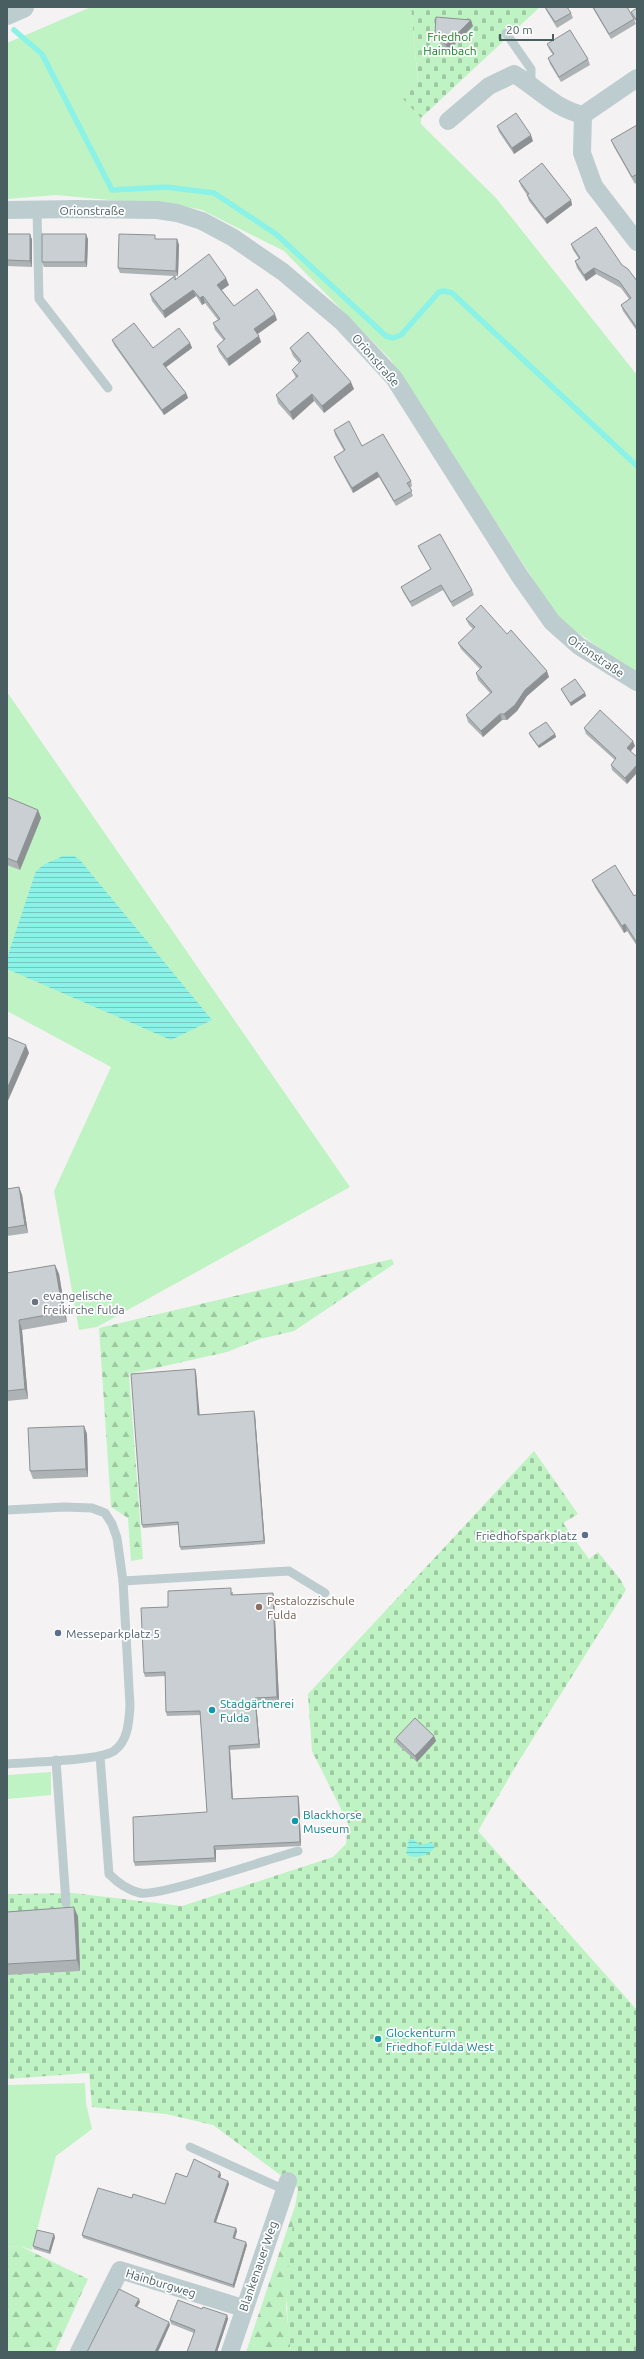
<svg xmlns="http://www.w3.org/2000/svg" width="644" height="2359" font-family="Ubuntu,sans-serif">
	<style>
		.grass { fill: #c0f3c3 }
		.forest { fill: url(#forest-firs) }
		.cemetery { fill: url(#cemetery-stones) }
		.water { fill: url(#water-rules) }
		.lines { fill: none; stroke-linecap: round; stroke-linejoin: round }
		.stream { stroke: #8af2e6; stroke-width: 5.5 }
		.service { stroke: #bdcdcf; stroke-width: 9 }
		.minor { stroke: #bdcdcf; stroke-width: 18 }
		.tertiary { stroke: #bdcdcf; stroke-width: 22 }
		.wall { fill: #adb2b5 }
		.shaded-wall { fill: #8d9193 }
		.building { fill: #c9cfd2; stroke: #8d9193 }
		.worship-dot { fill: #6b7280; stroke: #fff; stroke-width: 1.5 }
		.service-dot { fill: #5c6f8a; stroke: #fff; stroke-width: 1.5 }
		.education-dot { fill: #8d6e63; stroke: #fff; stroke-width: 1.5 }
		.culture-dot { fill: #0f9aa8; stroke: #fff; stroke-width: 1.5 }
		.labels { text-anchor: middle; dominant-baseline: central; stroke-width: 3.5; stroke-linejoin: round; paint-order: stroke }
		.park-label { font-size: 12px; fill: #128425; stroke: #fff }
		.street-label { font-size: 12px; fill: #485e61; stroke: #fff }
		.worship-label { font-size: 12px; fill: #5b616d; stroke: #fff; text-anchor: start }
		.service-label { font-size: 12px; fill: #4e5e75; stroke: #fff; text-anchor: end }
		.education-label { font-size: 12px; fill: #785e54; stroke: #fff; text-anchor: start }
		.culture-label { font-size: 12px; fill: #0d838f; stroke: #fff; text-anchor: start }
	</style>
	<defs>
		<pattern id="forest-firs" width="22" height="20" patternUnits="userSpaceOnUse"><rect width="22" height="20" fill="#c0f3c3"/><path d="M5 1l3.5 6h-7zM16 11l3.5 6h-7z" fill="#9ec8a2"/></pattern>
		<pattern id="cemetery-stones" width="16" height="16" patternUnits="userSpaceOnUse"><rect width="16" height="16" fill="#c0f3c3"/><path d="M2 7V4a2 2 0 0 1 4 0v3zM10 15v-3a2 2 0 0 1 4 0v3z" fill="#9ec8a2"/></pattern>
		<pattern id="water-rules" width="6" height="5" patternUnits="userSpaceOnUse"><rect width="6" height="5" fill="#8af2e6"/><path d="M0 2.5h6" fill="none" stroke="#73c7be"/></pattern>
	</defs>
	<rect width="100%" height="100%" fill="#f5f2f3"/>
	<g class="grass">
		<polygon points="91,7 411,7 418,83 403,99 421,118 421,124 496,198 637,375 637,675 559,619 390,359 284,251 202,210 158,201 131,202 56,195 7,199 7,43"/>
		<polygon points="7,692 350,1187 97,1327 79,1330 54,1191 111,1067 7,1011"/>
		<polygon points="51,1772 51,1795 7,1799 7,1775"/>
		<polygon points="85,2083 86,2103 92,2129 56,2156 32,2250 20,2246 7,2247 7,2085"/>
		<polygon points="249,2343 265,2348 264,2352 246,2352"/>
	</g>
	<g class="forest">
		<polygon points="392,1259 394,1264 294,1331 260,1339 227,1352 129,1374 143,1559 131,1561 128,1518 111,1507 99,1328"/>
		<polygon points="296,2203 286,2308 291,2352 264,2352 264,2348 249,2343"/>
		<polygon points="20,2246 88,2279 55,2352 7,2352 7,2247"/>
	</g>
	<g class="cemetery">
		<polygon points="411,7 540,7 421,118 403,99 418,82"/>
		<path d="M534,1451L578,1514L563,1523L589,1559L598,1552L620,1579L626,1590L517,1764L478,1831L637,2010V2352H291C282,2298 290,2242 298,2188L213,2125L166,2114L92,2107L89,2073L7,2079V1894L73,1893L182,1906L333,1857L346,1844L348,1823L312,1751L308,1694Z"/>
	</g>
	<g class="water">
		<polygon points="63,856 74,856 80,860 212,1020 171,1040 7,969 7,958 36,871 45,864"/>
		<path d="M409,1839L414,1840L420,1845L432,1842L435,1847C428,1856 415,1860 406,1854Z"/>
	</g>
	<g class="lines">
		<polyline class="stream" points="14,30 42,54 112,190 166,187 214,193 276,234 386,336 393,338 401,335 439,292 444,291 452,293 637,466"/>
		<g class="service">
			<polyline points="506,33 531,69 531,84"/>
			<polyline points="37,210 39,299 108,388"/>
			<path d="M7,1510L64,1507L92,1508L105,1513L112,1524L117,1538L123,1581L130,1706C129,1722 128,1741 114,1751C99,1761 28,1762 7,1764"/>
			<polyline points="123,1581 289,1571 325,1593"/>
			<path d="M100,1756L109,1874C118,1883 127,1890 140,1893C159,1897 272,1858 298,1851"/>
			<polyline points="56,1760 66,1903"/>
			<polyline points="190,2147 285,2190"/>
		</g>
		<g class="minor">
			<polyline points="583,115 582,153 594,186 637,242"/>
			<path d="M448,121L489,86L514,74C539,89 554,108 583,115L637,78"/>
			<polyline points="7,210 77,209 157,210 177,213 202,221 232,237 283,272 342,322 394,378 519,575 552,622 579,646 637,682"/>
			<polyline points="79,2352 120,2270 243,2308"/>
			<polyline points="230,2352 288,2181"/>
		</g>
		<polyline class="tertiary" points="7,14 23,7"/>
	</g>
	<g class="wall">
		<polygon points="545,7 567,7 571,13 573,18 557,28 546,10"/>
		<polygon points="592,7 627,7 634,19 636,24 611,39"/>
		<polygon points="637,8 637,23 633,17 631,12"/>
		<polygon points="473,26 448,51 436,39 435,33"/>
		<polygon points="547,44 588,59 590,65 561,82 550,64 548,58 553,55 549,49"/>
		<polygon points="637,125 637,182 635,184 614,147 611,140"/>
		<polygon points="497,126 533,141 514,154 499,132"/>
		<polygon points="519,181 571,200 572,205 547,224 529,201 527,195 521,186"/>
		<polygon points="7,234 30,234 32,240 32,267 7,266"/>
		<polygon points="88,239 87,267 44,267 42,262"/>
		<polygon points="156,239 177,239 179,245 178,276 175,276 176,279 229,285 222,290 234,306 277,320 258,334 261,342 229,366 219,352 217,346 224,341 215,330 213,323 218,320 205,303 202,305 196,296 165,318 152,301 150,294 174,276 120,273 118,268"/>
		<polygon points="571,244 622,265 637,281 637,331 623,311 621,305 629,299 621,288 596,274 586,281 577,268 575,261 579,259 573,250"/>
		<polygon points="112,340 153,348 190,343 192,348 166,367 186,393 188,398 164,415 114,345"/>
		<polygon points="290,348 354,389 324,413 314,401 293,420 278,403 276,395 296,378 292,370 299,363 293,356"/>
		<polygon points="334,430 362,446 411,481 412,486 410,488 413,496 396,506 379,477 353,493 336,462 334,457 344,451 335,435"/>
		<polygon points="418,546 472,590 474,595 453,607 443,590 412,607 403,592 401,587 431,569 420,551"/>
		<polygon points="466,619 507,634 549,677 527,696 517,711 507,720 502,720 483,737 468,722 466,715 490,693 478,680 476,673 480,669 461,649 458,643 473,629 469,625"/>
		<polygon points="561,689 585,693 586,696 571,706 562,691"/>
		<polygon points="584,728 635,746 631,751 627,784 612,770 611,765 615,760 586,734"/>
		<polygon points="529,733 555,734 556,737 539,748 530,736"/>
		<polygon points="7,797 38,810 41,818 20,870 7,865"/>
		<polygon points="592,880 634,896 637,894 637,946 627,931 624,933 595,887"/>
		<polygon points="19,1187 22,1195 28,1233 7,1236 7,1189"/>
		<polygon points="55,1265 59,1274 67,1322 22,1330 28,1399 7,1401 7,1273"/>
		<polygon points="195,1369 196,1372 199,1415 255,1414 265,1544 181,1550 180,1547 178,1525 143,1528 142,1525"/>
		<polygon points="84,1426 87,1434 88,1477 33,1479 30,1471"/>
		<polygon points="233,1592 233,1595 274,1597 279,1700 256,1702 260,1748 230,1750 233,1799 298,1796 299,1800 301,1846 216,1850 216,1862 135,1866 134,1862 207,1812 200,1715 167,1716 166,1712 165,1676 145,1677 144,1673 168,1607"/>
		<polygon points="434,1736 436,1741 417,1762 397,1744 396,1738"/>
		<polygon points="74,1907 78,1917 80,1971 7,1975 7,1912"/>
		<polygon points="221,2175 220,2178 229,2184 216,2222 236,2228 237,2231 235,2238 247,2245 234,2288 83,2238 82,2235 132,2198 165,2204 187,2177"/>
		<polygon points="55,2237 50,2254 34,2249 33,2246"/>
		<polygon points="202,2309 227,2315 228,2319 217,2352 187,2352 194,2333 171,2324 170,2320"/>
	</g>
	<g class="shaded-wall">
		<polygon points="471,20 473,26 448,51 446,45"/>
		<polygon points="531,135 533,141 514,154 512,148"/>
		<polygon points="571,200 572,205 547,224 545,219"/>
		<polygon points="30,234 32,240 32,267 30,261"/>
		<polygon points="86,234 88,239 87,267 85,262"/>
		<polygon points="177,239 179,245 178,276 176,271"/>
		<polygon points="594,268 596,274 586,281 584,275"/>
		<polygon points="226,278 229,285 220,291 217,285"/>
		<polygon points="193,290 196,296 165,318 163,311"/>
		<polygon points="203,296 205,303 202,305 200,298"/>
		<polygon points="275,314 277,320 256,335 254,329"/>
		<polygon points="259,336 261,342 229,366 227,359"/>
		<polygon points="190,343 192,348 165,368 163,364"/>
		<polygon points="351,382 354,389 324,413 322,406"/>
		<polygon points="186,393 188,398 164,415 162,410"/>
		<polygon points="312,394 314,401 293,420 290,412"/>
		<polygon points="377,472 379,477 353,493 352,488"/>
		<polygon points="547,671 549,677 527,696 517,711 507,720 504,714 525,690"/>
		<polygon points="585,693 586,696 571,706 570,703"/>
		<polygon points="500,714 502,720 483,737 481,731"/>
		<polygon points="555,734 556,737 539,748 538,746"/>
		<polygon points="633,741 635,746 629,753 627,748"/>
		<polygon points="637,765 637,773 627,784 625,778"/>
		<polygon points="38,810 41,818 20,870 17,862"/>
		<polygon points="625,924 627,931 624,933 622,926"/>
		<polygon points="26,1045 29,1053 7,1103 7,1089"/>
		<polygon points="19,1187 22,1195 28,1233 25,1225"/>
		<polygon points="55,1265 59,1274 67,1322 63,1312"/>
		<polygon points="19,1320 22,1330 28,1399 25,1389"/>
		<polygon points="195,1369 196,1372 200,1418 198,1415"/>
		<polygon points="254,1411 255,1414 265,1544 264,1541"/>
		<polygon points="84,1426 87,1434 88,1477 86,1469"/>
		<polygon points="273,1593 274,1597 279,1700 277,1697"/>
		<polygon points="255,1698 256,1702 260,1748 259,1744"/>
		<polygon points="434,1736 436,1741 417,1762 415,1756"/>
		<polygon points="229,1746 230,1750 233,1803 232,1799"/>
		<polygon points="298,1796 299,1800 301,1846 300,1842"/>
		<polygon points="214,1846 216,1850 216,1862 215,1858"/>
		<polygon points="74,1907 78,1917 80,1971 77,1960"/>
		<polygon points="220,2172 221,2175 219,2180 218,2177"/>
		<polygon points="228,2181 229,2184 215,2225 214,2222"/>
		<polygon points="236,2228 237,2231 234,2241 233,2238"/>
		<polygon points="54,2234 55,2237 50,2254 49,2251"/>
		<polygon points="246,2242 247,2245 234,2288 233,2285"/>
		<polygon points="139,2299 140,2302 136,2309 135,2306"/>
		<polygon points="227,2315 228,2319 217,2352 215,2352"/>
		<polygon points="169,2322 170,2325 158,2352 155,2352"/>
	</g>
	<g class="building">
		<polygon points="545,7 567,7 571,13 555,22"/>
		<polygon points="593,7 627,7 634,19 609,34"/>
		<polygon points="637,8 637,21 631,12"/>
		<polygon points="436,17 471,20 446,45 435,33"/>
		<polygon points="570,30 588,59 559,77 548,58 554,54 547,44"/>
		<polygon points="516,113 531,135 512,148 497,126"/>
		<polygon points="637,125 637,174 632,177 611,140"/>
		<polygon points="542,163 571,200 545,219 527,195 529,194 519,181"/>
		<polygon points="596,227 622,265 628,269 637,281 637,328 621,305 631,298 619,281 594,268 584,275 575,261 580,258 571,244"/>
		<polygon points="7,234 30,234 30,261 7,260"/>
		<polygon points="42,234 86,234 85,262 42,262"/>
		<polygon points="119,234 155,235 155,239 177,239 176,271 118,268"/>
		<polygon points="209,254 226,278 217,285 234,306 257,289 275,314 254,329 259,336 227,359 217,346 225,339 213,323 220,319 203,296 200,298 193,290 163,311 150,294 175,276 175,280"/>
		<polygon points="134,323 153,348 179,328 190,343 163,364 186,393 162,410 112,340"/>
		<polygon points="308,332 351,382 322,406 312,394 290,412 276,395 298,376 292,370 301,361 290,348"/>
		<polygon points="349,421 362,446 383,434 411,481 407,483 412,491 394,501 377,472 352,488 334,457 345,450 334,430"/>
		<polygon points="440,534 472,590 451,602 441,585 410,602 401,587 431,569 418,546"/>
		<polygon points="481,605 507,634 511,630 547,671 525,690 515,705 504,714 500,714 481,731 466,715 492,692 476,673 482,667 458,643 475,627 466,619"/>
		<polygon points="575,679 585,693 570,703 561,689"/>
		<polygon points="600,710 633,741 627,748 637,757 637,765 625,778 611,765 616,758 584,728"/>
		<polygon points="546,722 555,734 538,746 529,733"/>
		<polygon points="7,797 38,810 17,862 7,858"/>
		<polygon points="615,865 634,896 637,894 637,943 625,924 622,926 592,880"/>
		<polygon points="7,1037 26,1045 7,1089"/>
		<polygon points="19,1187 25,1225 7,1228 7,1189"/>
		<polygon points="55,1265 63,1312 19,1320 25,1389 7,1391 7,1273"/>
		<polygon points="195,1369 198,1415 254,1411 264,1541 180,1547 178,1522 142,1525 131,1374"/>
		<polygon points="84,1426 86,1469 30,1471 28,1428"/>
		<polygon points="231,1588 231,1595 273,1593 277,1697 255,1698 259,1744 229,1746 232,1799 298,1796 300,1842 214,1846 215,1858 134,1862 133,1817 207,1812 200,1711 166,1712 165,1672 144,1673 141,1608 168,1607 168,1591"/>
		<polygon points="415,1718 434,1736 415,1756 396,1738"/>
		<polygon points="74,1907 77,1960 7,1964 7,1912"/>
		<polygon points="194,2159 220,2172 218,2177 228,2181 214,2222 236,2228 233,2238 246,2242 233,2285 82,2235 98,2188 132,2198 133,2194 165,2204 176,2173 187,2177"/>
		<polygon points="37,2230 54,2234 49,2251 33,2246"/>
		<polygon points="119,2289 139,2299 135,2306 169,2322 155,2352 87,2352"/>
		<polygon points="178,2300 202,2309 203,2307 227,2315 215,2352 187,2352 195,2330 170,2320"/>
	</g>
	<circle class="worship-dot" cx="35" cy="1302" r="4"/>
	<g class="service-dot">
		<circle cx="585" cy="1535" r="4"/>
		<circle cx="58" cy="1633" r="4"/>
	</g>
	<circle class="education-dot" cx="259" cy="1607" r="4"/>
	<g class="culture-dot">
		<circle cx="212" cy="1710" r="4"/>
		<circle cx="295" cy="1821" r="4"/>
		<circle cx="378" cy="2039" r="4"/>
	</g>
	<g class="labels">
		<g class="park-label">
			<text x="450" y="36">Friedhof<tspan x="450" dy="14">Haimbach</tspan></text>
		</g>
		<g class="street-label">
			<text x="92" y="210">Orionstraße</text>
			<text transform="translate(376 360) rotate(49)">Orionstraße</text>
			<text transform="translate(596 656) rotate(34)">Orionstraße</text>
			<text transform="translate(258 2266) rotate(-71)">Blankenauer Weg</text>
			<text transform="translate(161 2283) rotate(17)">Hainburgweg</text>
		</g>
		<g class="worship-label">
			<text x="43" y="1295">evangelische<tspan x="43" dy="14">freikirche fulda</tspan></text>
		</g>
		<g class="service-label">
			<text x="577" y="1535">Friedhofsparkplatz</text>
			<text x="66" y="1633" text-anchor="start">Messeparkplatz 5</text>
		</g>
		<g class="education-label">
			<text x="267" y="1600">Pestalozzischule<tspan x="267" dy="14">Fulda</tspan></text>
		</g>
		<g class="culture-label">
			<text x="220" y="1703">Stadgärtnerei<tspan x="220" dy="14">Fulda</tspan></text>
			<text x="303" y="1814">Blackhorse<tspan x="303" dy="14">Museum</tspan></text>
			<text x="386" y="2032">Glockenturm<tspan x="386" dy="14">Friedhof Fulda West</tspan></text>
		</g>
	</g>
	<rect width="644" height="2359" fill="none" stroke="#485e61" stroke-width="16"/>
	<path d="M500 34v6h53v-6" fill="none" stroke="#485e61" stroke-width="2"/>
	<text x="506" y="34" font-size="12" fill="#485e61" stroke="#ffffff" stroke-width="3" paint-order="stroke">20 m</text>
</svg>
